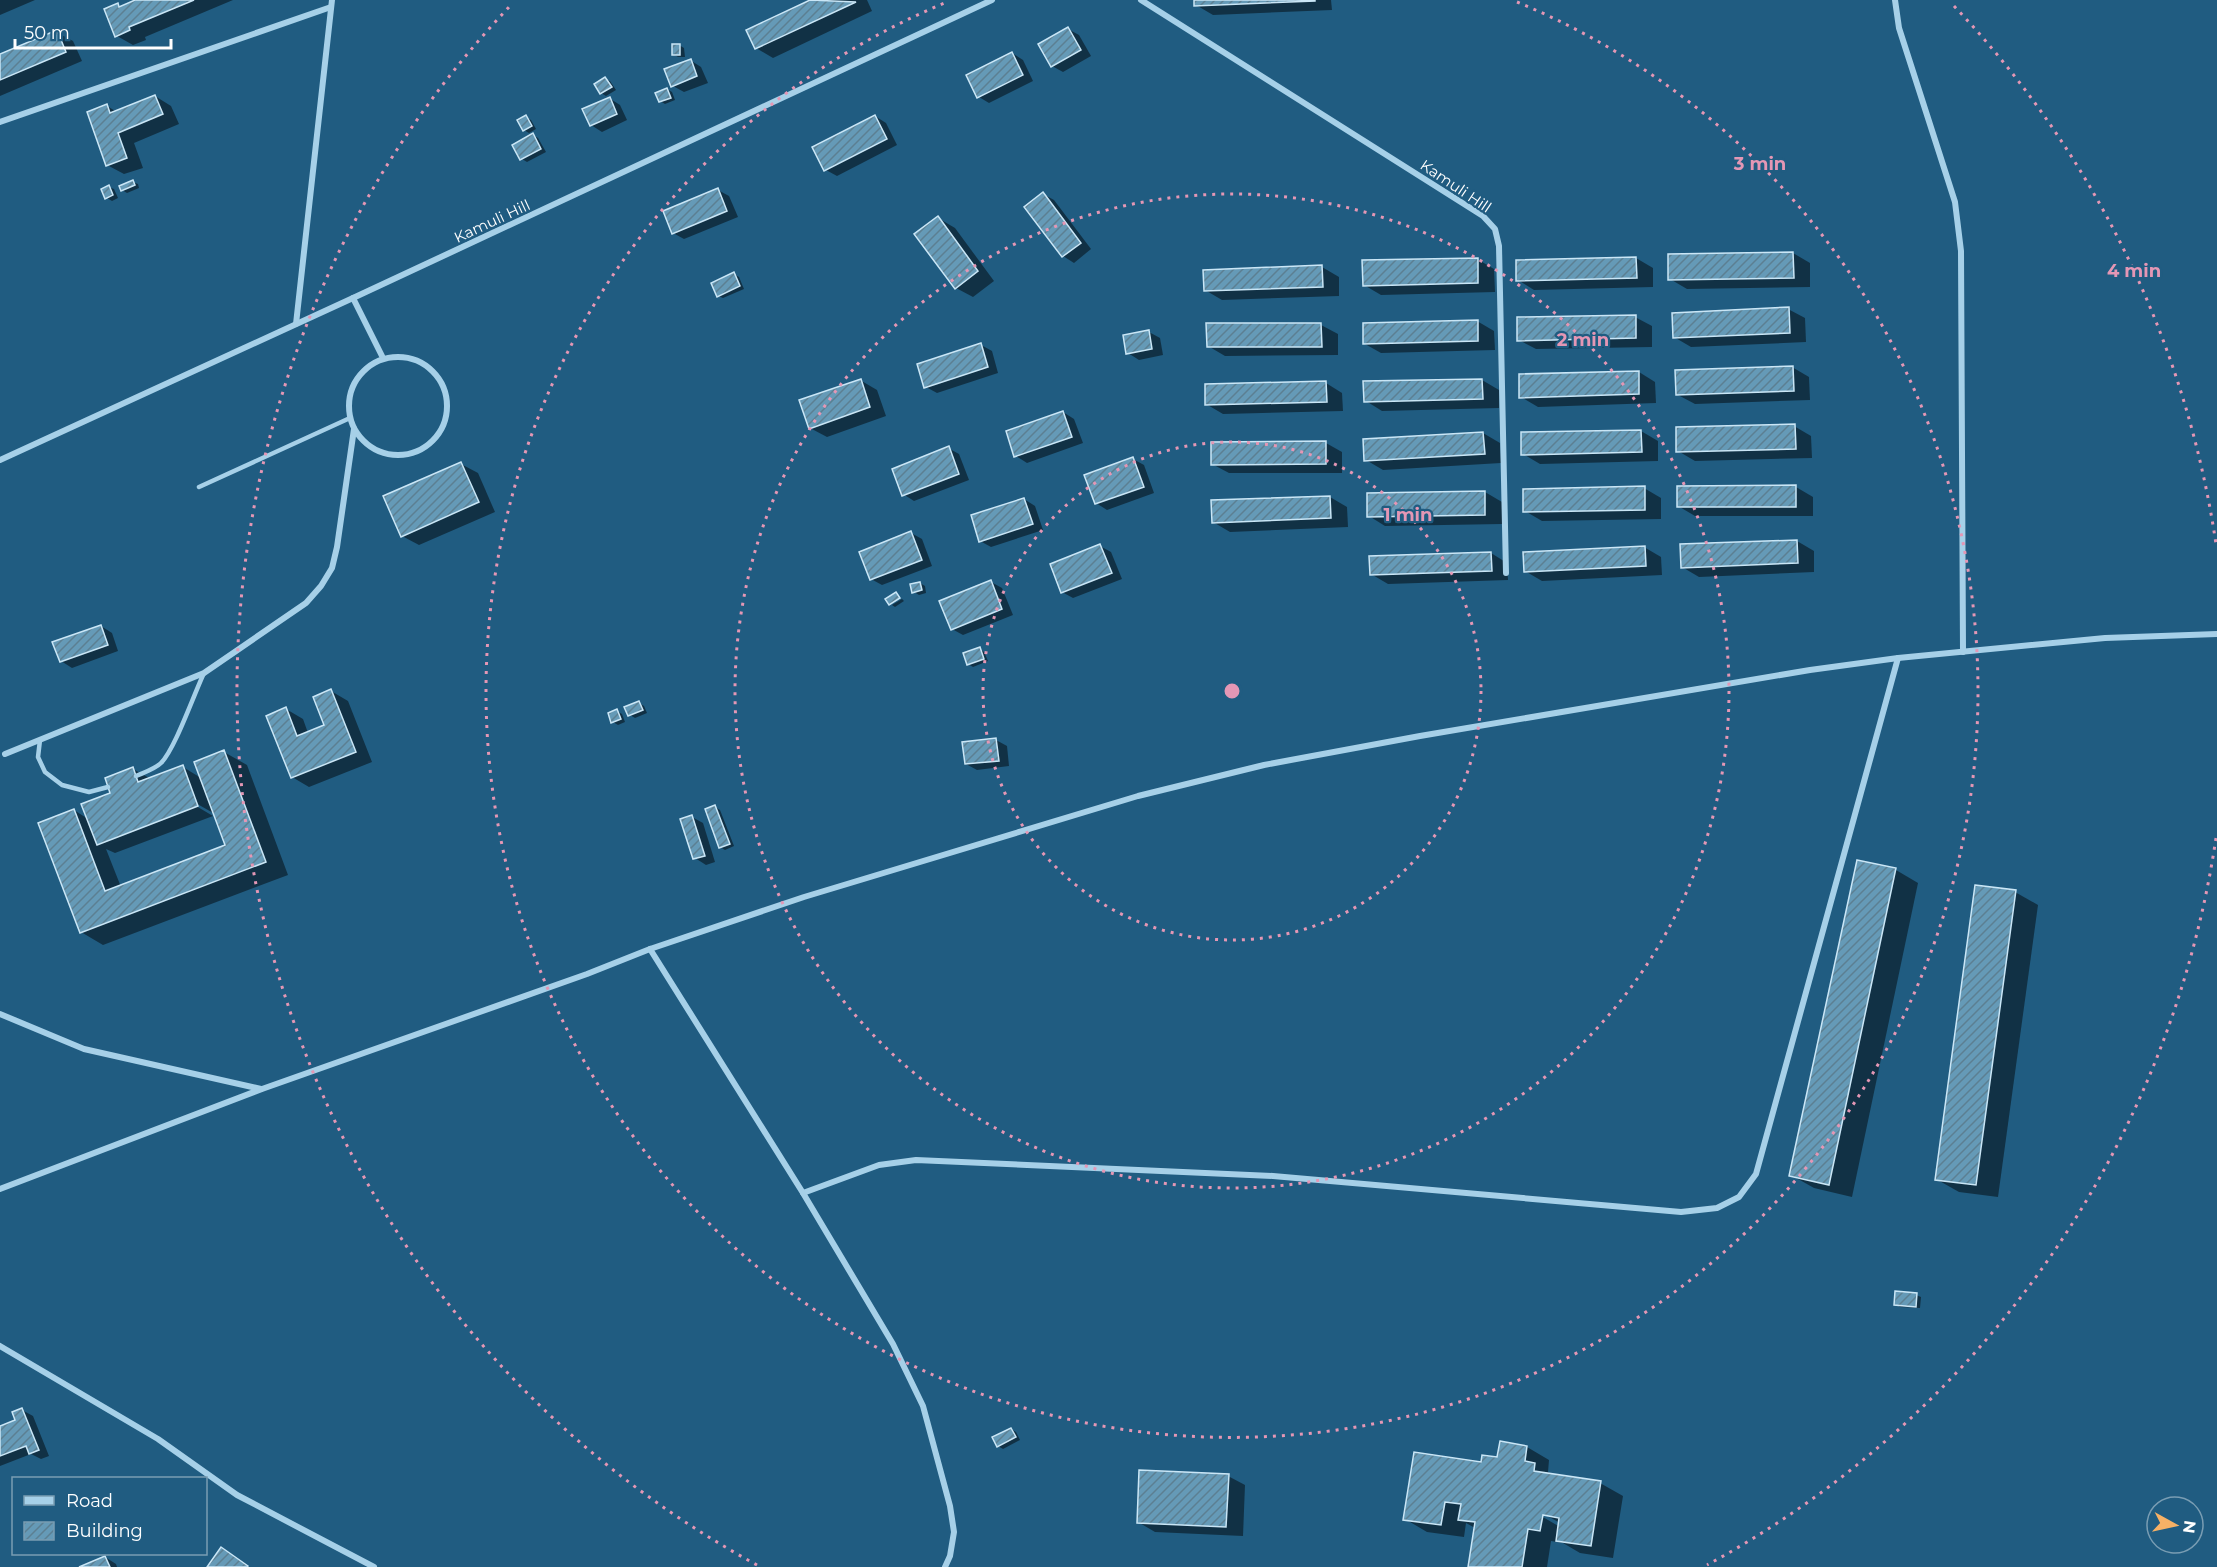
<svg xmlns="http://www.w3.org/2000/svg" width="2217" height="1567" font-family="Montserrat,sans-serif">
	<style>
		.shadow { fill: #0007; fill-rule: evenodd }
		.building { fill: url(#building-hatch); stroke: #cae6f6; stroke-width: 1.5 }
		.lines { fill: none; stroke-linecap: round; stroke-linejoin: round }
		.service { stroke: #a6d0e8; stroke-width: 4.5 }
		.minor { stroke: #a6d0e8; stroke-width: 6 }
		.ring { fill: none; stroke: #e497b5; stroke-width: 3; stroke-dasharray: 3 6 }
		.labels { text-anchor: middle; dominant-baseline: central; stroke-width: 4.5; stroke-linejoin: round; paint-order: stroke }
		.street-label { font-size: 15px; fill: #fff; stroke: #205c81 }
		.centre { fill: #e497b5; stroke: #205c81; stroke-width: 3 }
		.ring-label { font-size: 18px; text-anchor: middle; font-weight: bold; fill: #e497b5; stroke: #205c81; stroke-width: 4.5; stroke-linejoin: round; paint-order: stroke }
	</style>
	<defs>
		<pattern id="building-hatch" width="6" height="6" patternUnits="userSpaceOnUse" patternTransform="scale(1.5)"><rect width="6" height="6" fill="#659ab7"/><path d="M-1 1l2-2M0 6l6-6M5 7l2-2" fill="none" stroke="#5c7f92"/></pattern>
	</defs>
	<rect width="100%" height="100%" fill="#205c81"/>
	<g class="shadow">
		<polygon points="0,0 35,0 0,15"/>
		<polygon points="139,0 233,0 145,37 146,40 133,45 117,36 118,5 122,7"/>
		<polygon points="813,0 867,0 872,11 773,58 756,48 748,30"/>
		<polygon points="1196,0 1331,0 1332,10 1213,15 1196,5"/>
		<polygon points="1068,29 1079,35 1091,56 1063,72 1052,66"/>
		<polygon points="56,32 73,41 82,61 0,96 0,56"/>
		<polygon points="679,45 684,48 685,57 678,57 673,54"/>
		<polygon points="1012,53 1023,60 1033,81 989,103 979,97"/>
		<polygon points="690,60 701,67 708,83 684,92 673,86"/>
		<polygon points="605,79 610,81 616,90 606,96 601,93"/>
		<polygon points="667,89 672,92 675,100 665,104 660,101"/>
		<polygon points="155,96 171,106 179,124 134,143 143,168 124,174 107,165 107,106 117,112"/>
		<polygon points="609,98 620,105 627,120 602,132 591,125"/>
		<polygon points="875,116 886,123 897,145 837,176 826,170"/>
		<polygon points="526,117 531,120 536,129 529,133 524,130"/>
		<polygon points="533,135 538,138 546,152 527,162 522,159"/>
		<polygon points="133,182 138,184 139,188 127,193 122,190"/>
		<polygon points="109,187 114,189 118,198 112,201 107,198"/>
		<polygon points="718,190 729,196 738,217 684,239 673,233"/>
		<polygon points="1043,194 1054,200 1091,249 1074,263 1063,256 1026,207"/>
		<polygon points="938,218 955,228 994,281 973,297 956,288"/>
		<polygon points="1793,253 1810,263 1810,287 1687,289 1670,279 1669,255"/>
		<polygon points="1636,258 1653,268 1653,287 1534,290 1518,280"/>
		<polygon points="1477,259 1494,269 1495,292 1381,295 1364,285"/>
		<polygon points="1322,267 1339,277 1339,296 1222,300 1205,290"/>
		<polygon points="734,274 739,277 744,289 723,298 718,296"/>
		<polygon points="1788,309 1805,318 1806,342 1691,347 1674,337"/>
		<polygon points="1635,317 1652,326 1652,347 1536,349 1519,340"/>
		<polygon points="1477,321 1494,331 1495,350 1381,353 1365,344"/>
		<polygon points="1321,325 1338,334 1338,355 1225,356 1208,346"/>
		<polygon points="1149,332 1160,338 1163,355 1139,360 1128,353"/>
		<polygon points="981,345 992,351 998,373 937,393 926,387"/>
		<polygon points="1792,367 1809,377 1810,400 1695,404 1678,395"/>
		<polygon points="1639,372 1655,382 1656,403 1538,407 1521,397"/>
		<polygon points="860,380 877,390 886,416 827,437 810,428"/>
		<polygon points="1482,380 1499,390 1499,408 1382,411 1366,401"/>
		<polygon points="1326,383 1342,393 1343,411 1223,414 1206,404"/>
		<polygon points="1063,412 1074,419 1083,443 1027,463 1016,456"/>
		<polygon points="1794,426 1811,436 1812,458 1695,461 1678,451"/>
		<polygon points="1641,431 1658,441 1658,461 1540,464 1523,454"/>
		<polygon points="1483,433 1500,443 1501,463 1383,470 1366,460"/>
		<polygon points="1326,443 1342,452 1342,473 1229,473 1212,464"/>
		<polygon points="948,448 959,454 969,480 914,501 903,494"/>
		<polygon points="1133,459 1144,465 1154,493 1107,510 1096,503"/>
		<polygon points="461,464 478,473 495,512 419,545 402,536"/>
		<polygon points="1796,487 1813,497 1813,516 1695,516 1678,506"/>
		<polygon points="1644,488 1661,498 1661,519 1542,521 1525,511"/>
		<polygon points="1485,492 1502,502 1502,524 1385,526 1369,516"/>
		<polygon points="1330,497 1347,507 1348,527 1230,532 1213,522"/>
		<polygon points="1024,499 1035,506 1043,530 991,547 980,541"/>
		<polygon points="911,533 922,539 932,566 882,585 871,579"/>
		<polygon points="1797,541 1814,551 1814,572 1699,577 1682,567"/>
		<polygon points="1100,546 1111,552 1122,579 1073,598 1062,592"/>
		<polygon points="1644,547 1661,557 1662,575 1542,581 1525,571"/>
		<polygon points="1491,553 1507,563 1508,580 1388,584 1371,574"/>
		<polygon points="991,582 1002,588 1013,615 963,635 952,629"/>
		<polygon points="920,583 925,586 926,593 919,595 914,592"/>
		<polygon points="902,599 904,601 895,607 892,605"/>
		<polygon points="101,626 112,633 118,651 72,668 61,661"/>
		<polygon points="980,649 984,652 988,661 973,667 968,664"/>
		<polygon points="331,691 348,701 372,762 309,787 292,777 286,709 303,719 308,733 326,726"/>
		<polygon points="639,703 644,706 647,713 635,718 630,715"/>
		<polygon points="617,711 622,714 625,722 618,725 613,722"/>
		<polygon points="996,740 1007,746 1009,766 977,770 966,764"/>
		<path d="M224,752L247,765L288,875L103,945L81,932L74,810L88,819L112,794L133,769L151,779L183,767L201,778ZM192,801L215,814L227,846L121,887L106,849L115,853L213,816L191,803Z"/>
		<polygon points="715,807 720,810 734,846 725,850 720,847"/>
		<polygon points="692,817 703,823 715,862 706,865 695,858"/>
		<polygon points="1858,861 1896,870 1918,883 1852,1197 1814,1188 1791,1175"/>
		<polygon points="2015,892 2038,905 1998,1197 1959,1192 1936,1179"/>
		<polygon points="1916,1295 1921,1297 1920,1308 1900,1307 1896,1304"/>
		<polygon points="22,1410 33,1416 49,1456 41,1459 31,1454 0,1466 0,1427 17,1421"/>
		<polygon points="1011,1429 1016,1432 1020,1440 1003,1449 998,1446"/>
		<path d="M1527,1447L1549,1460L1548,1472L1555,1476L1600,1483L1623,1496L1613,1558L1580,1553L1563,1543L1551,1541L1547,1567H1469L1475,1528L1466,1523L1464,1537L1427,1532L1405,1519L1483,1464ZM1537,1510L1560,1523V1527L1536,1513Z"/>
		<polygon points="1228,1476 1245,1485 1243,1536 1155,1532 1138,1522"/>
		<polygon points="105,1557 116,1564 117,1567 83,1567"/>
	</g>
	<g class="building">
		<polygon points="135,0 194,0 129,27 130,30 115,37 104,9 118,3 119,7"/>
		<polygon points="810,0 856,2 755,49 746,30"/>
		<polygon points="1194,0 1315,0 1315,1 1194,6"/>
		<polygon points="1068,27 1081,50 1051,67 1038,44"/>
		<polygon points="57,30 66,52 0,80 0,54"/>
		<rect x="672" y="44" width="8" height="11"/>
		<polygon points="1012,52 1023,75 977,98 966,75"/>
		<polygon points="691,59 697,76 671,87 664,69"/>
		<polygon points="605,77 612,87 600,94 594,84"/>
		<polygon points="667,88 671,98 659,102 655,93"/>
		<polygon points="155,95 163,114 118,133 127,158 106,166 87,112 107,104 110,113"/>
		<polygon points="610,97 617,114 590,126 582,109"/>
		<polygon points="526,115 532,126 523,131 517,120"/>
		<polygon points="875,115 887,139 824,171 812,147"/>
		<polygon points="533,133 541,149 520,160 512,145"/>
		<polygon points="133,180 135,185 121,191 119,186"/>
		<polygon points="109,185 113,195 105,199 101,189"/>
		<polygon points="718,188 727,211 672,234 663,211"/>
		<polygon points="1043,192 1081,243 1062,257 1024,207"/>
		<polygon points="938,216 978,271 955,289 914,234"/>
		<polygon points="1793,252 1794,278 1668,280 1668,254"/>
		<polygon points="1636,257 1637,278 1516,281 1516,260"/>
		<polygon points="1478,258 1478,283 1363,286 1362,260"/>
		<polygon points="1322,265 1323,287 1204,291 1203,270"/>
		<polygon points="734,272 740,286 717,297 711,283"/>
		<polygon points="1789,307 1790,333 1673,338 1672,313"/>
		<polygon points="1636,315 1636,338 1517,341 1517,317"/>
		<polygon points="1478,320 1478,341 1363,344 1363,323"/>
		<polygon points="1206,323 1321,323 1322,347 1207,347"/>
		<polygon points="1149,330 1152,349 1126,354 1123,335"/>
		<polygon points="981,343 988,367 924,388 917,364"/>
		<polygon points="1793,366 1794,391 1676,395 1675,370"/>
		<polygon points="1639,371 1639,394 1519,398 1519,374"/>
		<polygon points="861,379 870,407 809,429 799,400"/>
		<polygon points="1482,379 1483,399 1364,402 1363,381"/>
		<polygon points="1326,381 1327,402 1205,405 1205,384"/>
		<polygon points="1063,411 1072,437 1014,457 1006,431"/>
		<polygon points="1795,424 1796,449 1676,452 1676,427"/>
		<polygon points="1641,430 1642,452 1521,455 1521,432"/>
		<polygon points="1483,432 1485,454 1364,461 1363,439"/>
		<polygon points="1326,441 1326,464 1211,465 1211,442"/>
		<polygon points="949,446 959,474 902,496 892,469"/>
		<polygon points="1133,457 1144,487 1095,504 1084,475"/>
		<polygon points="461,462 479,502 401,537 383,496"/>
		<polygon points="1796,485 1796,507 1677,507 1677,486"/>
		<polygon points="1645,486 1645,510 1523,512 1523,489"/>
		<polygon points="1485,491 1485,515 1367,517 1367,493"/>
		<polygon points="1330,496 1331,518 1212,523 1211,500"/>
		<polygon points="1024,498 1033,524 979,542 971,515"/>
		<polygon points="911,531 922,560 870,580 859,552"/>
		<polygon points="1797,540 1798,563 1681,568 1680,544"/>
		<polygon points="1100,544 1112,573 1061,593 1050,564"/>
		<polygon points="1645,546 1646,566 1524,572 1523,552"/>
		<polygon points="1491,552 1492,571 1370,575 1369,556"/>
		<polygon points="991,580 1002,609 951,630 939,601"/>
		<polygon points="920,582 922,590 912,593 910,584"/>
		<polygon points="896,592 900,598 889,605 885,599"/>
		<polygon points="101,625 108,645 60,662 52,642"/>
		<polygon points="980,647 984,659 967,665 963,653"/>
		<polygon points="331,689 356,752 291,778 266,716 286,707 297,736 324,725 313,697"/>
		<polygon points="639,701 643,710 628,716 624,707"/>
		<polygon points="617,709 621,719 611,723 608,713"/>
		<polygon points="996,738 999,761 965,764 962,742"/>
		<polygon points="224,750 266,862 80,933 38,823 74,809 105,891 225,845 194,762"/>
		<polygon points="183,765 198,806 97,845 81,804 110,793 105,778 133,767 138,782"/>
		<polygon points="715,805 730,844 719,848 705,809"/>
		<polygon points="692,815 705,856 693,859 680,819"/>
		<polygon points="1857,860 1896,868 1829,1185 1789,1176"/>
		<polygon points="1975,885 2016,890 1976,1185 1935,1180"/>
		<polygon points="1895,1291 1917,1293 1916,1307 1894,1305"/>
		<polygon points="22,1408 39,1450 29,1454 26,1446 0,1456 0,1426 15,1420 12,1412"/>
		<polygon points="1011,1428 1016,1437 997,1447 992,1437"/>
		<polygon points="1500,1441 1527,1446 1525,1461 1535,1463 1534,1471 1601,1481 1591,1546 1556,1541 1559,1518 1543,1515 1540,1531 1528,1529 1522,1567 1468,1567 1475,1522 1458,1520 1461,1504 1445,1502 1441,1525 1403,1520 1414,1452 1481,1462 1482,1455 1497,1457"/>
		<polygon points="1139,1470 1229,1474 1226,1527 1137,1523"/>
		<polygon points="221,1547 248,1566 247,1567 207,1567"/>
		<polygon points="105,1556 110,1567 79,1567"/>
	</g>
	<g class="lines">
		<g class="service">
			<polyline points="199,487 350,418"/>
			<polyline points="40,740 38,757 45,772 62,785 89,792 108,787"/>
			<path d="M136,776C145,772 155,769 161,763C175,749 194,694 204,673"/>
		</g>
		<g class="minor">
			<polyline points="1141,0 1483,216 1495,229 1499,246 1506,573"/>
			<polyline points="1895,0 1899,28 1955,202 1961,251 1963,652"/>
			<polyline points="0,122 331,7"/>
			<polyline points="353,298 383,358"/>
			<polyline points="296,324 332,0"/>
			<circle cx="398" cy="406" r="49"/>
			<polyline points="0,460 353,298 992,0"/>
			<polyline points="5,754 204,673 306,603 321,586 332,568 337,547 354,429"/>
			<polyline points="650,949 803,1193 893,1344 923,1406 950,1506 954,1532 950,1556 945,1567"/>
			<polyline points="0,1014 84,1049 261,1089"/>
			<polyline points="0,1189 262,1089 587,974 650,949 804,897 1138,796 1264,765 1420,736 1810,670 1898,658 2105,638 2217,634"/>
			<polyline points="803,1193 879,1165 916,1160 1273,1176 1681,1212 1717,1208 1739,1197 1756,1174 1898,658"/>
			<polyline points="0,1346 158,1439 237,1495 374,1567"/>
		</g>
	</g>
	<g class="ring">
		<circle cx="1232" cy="691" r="249"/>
		<circle cx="1232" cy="691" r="497"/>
		<path d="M1517 2A746 746 0 1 1 947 2"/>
		<path d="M2216 838A995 995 0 0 1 1707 1565M757 1565A995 995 0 0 1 510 6M1954 6A995 995 0 0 1 2216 544"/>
	</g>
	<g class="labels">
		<g class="street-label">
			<text transform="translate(1456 186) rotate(34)">Kamuli Hill</text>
			<text transform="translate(492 221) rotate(-25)">Kamuli Hill</text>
		</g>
	</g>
	<circle cx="1232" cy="691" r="9" class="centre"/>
	<g class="ring-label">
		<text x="1760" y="170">3 min</text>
		<text x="2134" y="277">4 min</text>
		<text x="1583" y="346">2 min</text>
		<text x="1408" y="521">1 min</text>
	</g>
	<rect x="12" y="1477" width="195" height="78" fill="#205c81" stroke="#799db3" stroke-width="1.5"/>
	<rect x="24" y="1496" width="30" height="9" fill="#a6d0e8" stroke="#799db3" stroke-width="1.5"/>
	<text x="66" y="1507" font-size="18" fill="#ffffff">Road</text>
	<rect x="24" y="1522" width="30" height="18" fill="url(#building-hatch)" stroke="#799db3" stroke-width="1.5"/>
	<text x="66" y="1537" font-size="18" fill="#ffffff">Building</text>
	<g transform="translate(2175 1525) rotate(98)"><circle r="28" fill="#205c81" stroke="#799db3" stroke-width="1.5"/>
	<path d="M0-4.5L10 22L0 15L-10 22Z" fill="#f6b166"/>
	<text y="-9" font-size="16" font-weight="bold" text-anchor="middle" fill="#ffffff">N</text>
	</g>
	<path d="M15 39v9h156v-9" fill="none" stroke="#ffffff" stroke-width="3"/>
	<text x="24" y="39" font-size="18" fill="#ffffff" stroke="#205c81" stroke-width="4.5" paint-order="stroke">50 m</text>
</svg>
